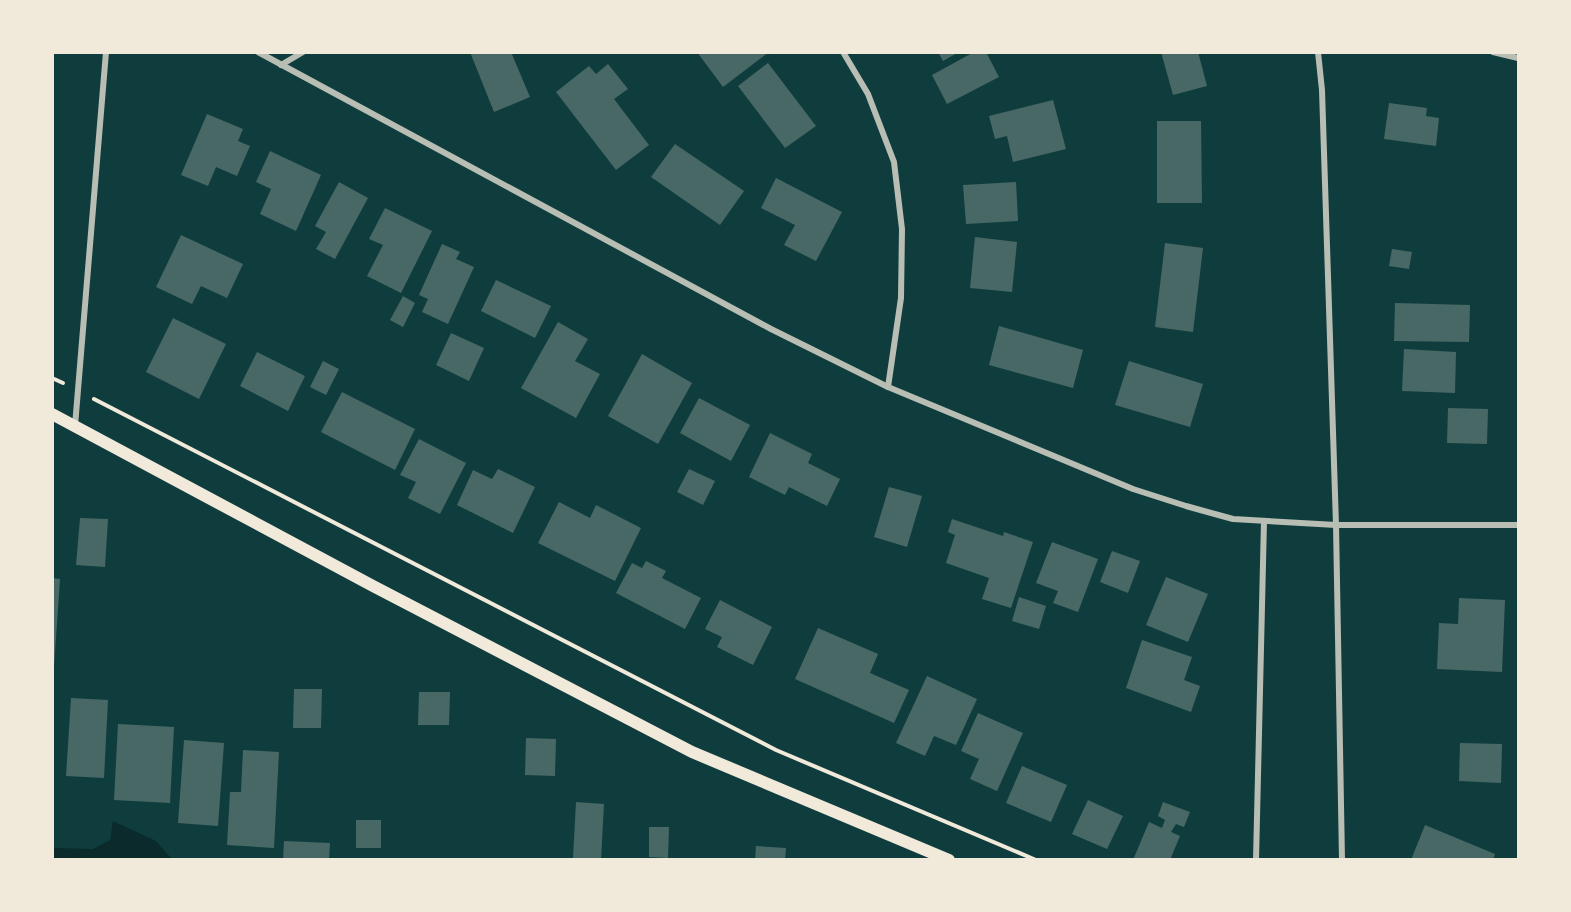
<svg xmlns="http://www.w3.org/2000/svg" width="1571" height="912" font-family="'Open Sans',sans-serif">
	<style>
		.water { fill: #0a2a2b }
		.building { fill: #486865 }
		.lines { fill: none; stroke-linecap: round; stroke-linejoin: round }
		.path { stroke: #f1e9da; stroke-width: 4 }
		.minor { stroke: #b8beb3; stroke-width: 6 }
		.secondary { stroke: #f1e9da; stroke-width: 12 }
	</style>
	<rect width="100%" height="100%" fill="#0f3d3e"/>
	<polygon class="water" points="113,821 156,841 172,859 53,859 53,848 93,849 110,840"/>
	<g class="building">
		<polygon points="470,52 511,52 530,97 494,112"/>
		<polygon points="697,52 769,52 723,87"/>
		<polygon points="938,52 959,52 943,61"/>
		<polygon points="974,52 986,52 999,77 947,104 932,75"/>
		<polygon points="1161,52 1198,52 1207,86 1173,95"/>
		<polygon points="768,63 816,126 785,148 738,86"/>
		<polygon points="608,64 628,89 614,99 649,145 616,170 556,92 589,66 596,74"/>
		<polygon points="1053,100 1066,149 1013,162 1007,136 995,139 989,116"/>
		<polygon points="1389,103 1427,108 1426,116 1439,118 1436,146 1384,139"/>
		<polygon points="207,114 243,129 238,141 250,146 237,176 216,167 208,186 181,175"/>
		<polygon points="1157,121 1201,121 1202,203 1157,203"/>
		<polygon points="675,144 744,191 720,225 651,177"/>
		<polygon points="270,151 321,175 296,231 260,214 271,189 256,182"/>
		<polygon points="776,178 842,212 816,261 784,245 795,225 761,208"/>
		<polygon points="339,182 368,198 335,259 316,249 326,232 315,226"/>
		<polygon points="1016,182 1018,221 966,224 963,185"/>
		<polygon points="385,208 432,231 401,293 367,276 383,245 369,239"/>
		<polygon points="181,235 243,264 227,298 201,286 192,304 156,287"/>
		<polygon points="975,237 1017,242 1012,292 970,288"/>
		<polygon points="1165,243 1203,248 1193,332 1155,327"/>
		<polygon points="442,244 460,252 456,259 474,267 448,324 422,312 428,299 419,295"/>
		<polygon points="1392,249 1412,252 1409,269 1389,266"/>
		<polygon points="496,280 551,306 535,338 481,311"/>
		<polygon points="403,296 415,303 403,327 390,320"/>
		<polygon points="1395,303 1470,305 1469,342 1394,341"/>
		<polygon points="173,318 226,344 199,399 146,372"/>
		<polygon points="558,322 588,339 575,361 600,374 576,418 521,388"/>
		<polygon points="999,326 1083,350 1073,388 989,365"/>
		<polygon points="451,333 484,348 469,381 436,365"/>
		<polygon points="1404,349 1456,352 1455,393 1402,391"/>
		<polygon points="257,352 305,376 288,411 240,386"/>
		<polygon points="642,354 692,383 658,444 608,416"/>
		<polygon points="323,361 339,369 326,395 310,387"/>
		<polygon points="1129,361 1203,384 1190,427 1115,405"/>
		<polygon points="342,392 415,429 395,470 321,432"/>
		<polygon points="699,398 750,425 731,461 680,433"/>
		<polygon points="1448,408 1488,409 1487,444 1447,443"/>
		<polygon points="770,433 812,454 808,463 840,479 827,506 789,487 785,495 749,477"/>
		<polygon points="419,439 466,463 440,514 408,498 416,482 400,475"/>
		<polygon points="498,469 535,487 513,533 457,505 473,470 492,479"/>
		<polygon points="689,469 715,481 703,505 677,492"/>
		<polygon points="889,487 922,496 907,547 874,537"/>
		<polygon points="559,502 590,518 596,505 641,528 615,581 538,543"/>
		<polygon points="80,518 108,519 105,567 76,565"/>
		<polygon points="952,519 1003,536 1004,532 1033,542 1011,608 982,599 989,578 946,563 955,535 948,532"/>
		<polygon points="1052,542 1098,559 1078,612 1053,603 1058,591 1036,583"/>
		<polygon points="1112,551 1140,561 1128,593 1100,582"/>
		<polygon points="646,561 666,571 662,578 701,598 685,629 616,593 632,563 642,568"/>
		<polygon points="1166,577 1208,594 1188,642 1146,625"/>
		<polygon points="52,578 60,579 54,667 52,667"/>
		<polygon points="1019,597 1046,606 1039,629 1012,621"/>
		<polygon points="1459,598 1505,600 1502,672 1437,669 1439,623 1458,624"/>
		<polygon points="720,600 772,627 753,665 717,647 722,637 705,629"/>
		<polygon points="818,628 878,654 870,673 909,690 894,723 795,679"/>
		<polygon points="1142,640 1192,657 1184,680 1200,686 1191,712 1126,688"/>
		<polygon points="927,676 977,699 956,745 934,736 925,756 896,743"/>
		<polygon points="294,689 322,689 321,728 293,728"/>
		<polygon points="419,692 450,692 449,725 418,725"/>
		<polygon points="71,698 108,700 104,778 66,776"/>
		<polygon points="978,713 1023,733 997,791 970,779 979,759 961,751"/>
		<polygon points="118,724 174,727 170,803 114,800"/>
		<polygon points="526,738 556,739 555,776 525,775"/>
		<polygon points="184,740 224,743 218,826 178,823"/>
		<polygon points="1460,743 1502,744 1501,783 1459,781"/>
		<polygon points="243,750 279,752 274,848 227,845 230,792 241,792"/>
		<polygon points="1022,766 1067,785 1051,822 1006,803"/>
		<polygon points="1088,800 1123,816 1107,849 1072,834"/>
		<polygon points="576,802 604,804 601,860 573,858"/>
		<polygon points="1163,802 1190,812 1184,827 1176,824 1171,832 1180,836 1170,860 1133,860 1149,822 1162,828 1165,820 1158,816"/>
		<rect x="356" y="820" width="25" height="28"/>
		<polygon points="1425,825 1495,854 1493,860 1411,860"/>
		<polygon points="649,827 669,827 668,858 649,857"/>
		<polygon points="284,841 330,843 329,860 283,860"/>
		<polygon points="756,846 786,848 785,860 755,860"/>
	</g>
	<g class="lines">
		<g class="path">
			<polyline points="52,378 63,383"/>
			<polyline points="94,399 776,750 1036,860"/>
		</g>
		<g class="minor">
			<polyline points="258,52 771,329 888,387 1133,489 1186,506 1233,519 1336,525 1518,525"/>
			<polyline points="843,52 868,94 894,162 902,229 901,298 888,387"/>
			<polyline points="1318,52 1322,90 1336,525 1342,860"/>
			<polyline points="1493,52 1518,58"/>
			<polyline points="281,65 303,52"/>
			<polyline points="75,426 106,52"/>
			<polyline points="1256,860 1264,521"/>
		</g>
		<polyline class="secondary" points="52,414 373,586 692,752 949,860"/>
	</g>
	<rect width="1571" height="912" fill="none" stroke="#f1e9da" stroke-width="108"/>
</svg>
